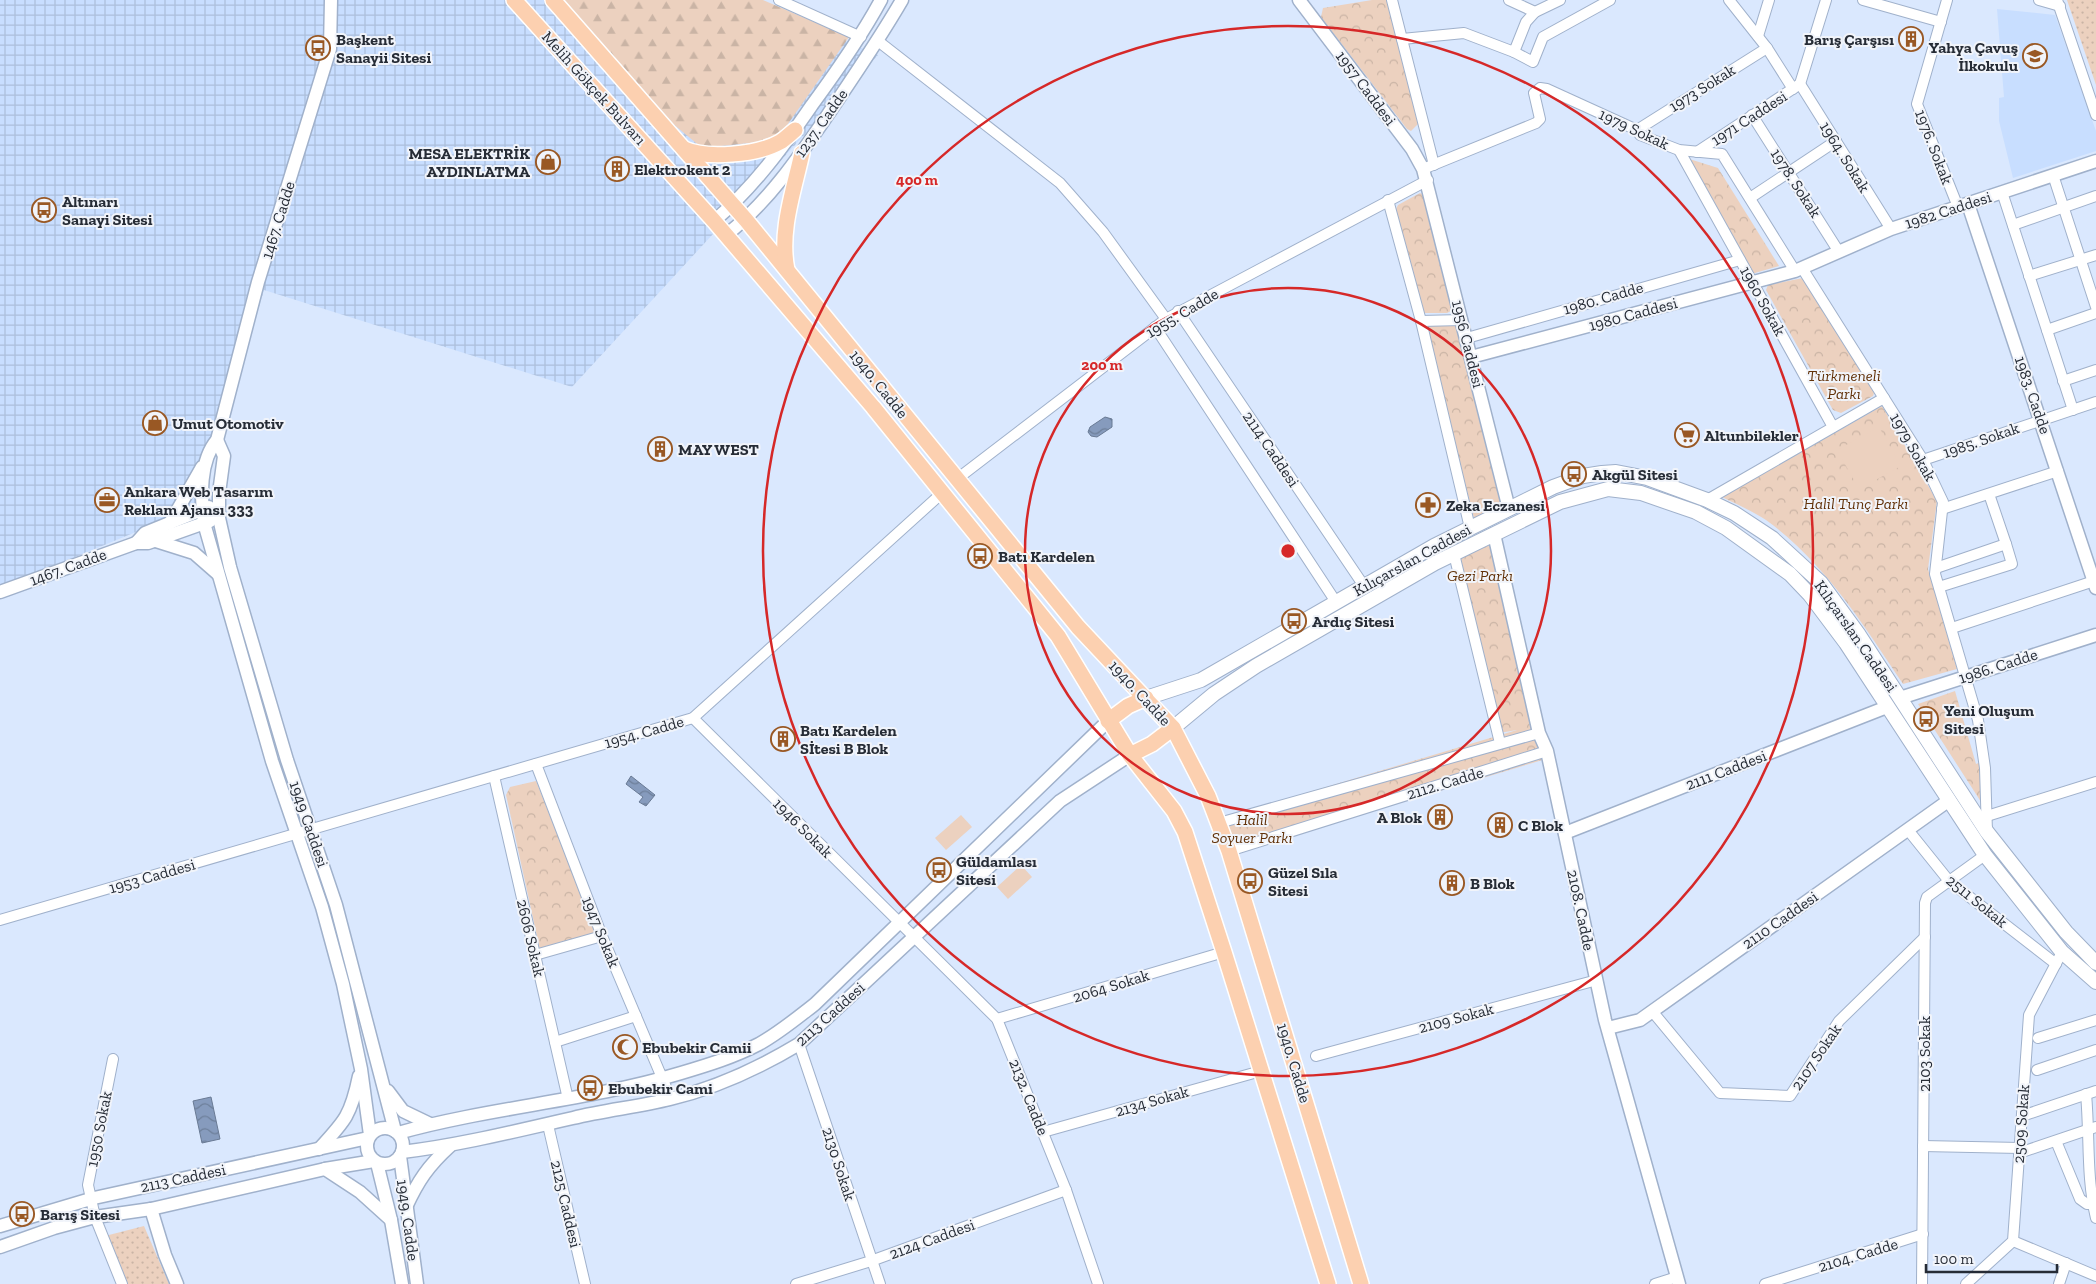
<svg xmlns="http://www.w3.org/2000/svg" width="2096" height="1284" font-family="'Zilla Slab',serif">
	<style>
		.built { fill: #c8deff }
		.industrial { fill: url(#industrial-grid) }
		.grass { fill: url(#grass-dots) }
		.forest { fill: url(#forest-firs) }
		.park { fill: url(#park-crowns) }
		.garden { fill: #ecd1bf }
		.water { fill: url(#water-waves); stroke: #697a94 }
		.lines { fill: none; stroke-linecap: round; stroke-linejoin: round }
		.minor-casing { stroke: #a0b1cb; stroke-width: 12 }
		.tertiary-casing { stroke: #a0b1cb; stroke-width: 15 }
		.secondary-casing { stroke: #a0b1cb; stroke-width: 16 }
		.primary-casing { stroke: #fff; stroke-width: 18 }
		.minor { stroke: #fff; stroke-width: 10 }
		.tertiary { stroke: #fff; stroke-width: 12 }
		.secondary { stroke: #fff; stroke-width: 14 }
		.primary { stroke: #fcd0b0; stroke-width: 15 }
		.ring { fill: none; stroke: #d62828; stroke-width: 2.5 }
		.labels { text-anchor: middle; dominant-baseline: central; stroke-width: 4; stroke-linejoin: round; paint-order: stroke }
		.poi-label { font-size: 16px; font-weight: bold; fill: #262c36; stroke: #f1f4fa; text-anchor: start }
		.street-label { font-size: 16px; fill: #262c36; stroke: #f1f4fa }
		.park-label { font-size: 16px; font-style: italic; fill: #623209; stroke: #f1f4fa }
		.centre { fill: #d62828; stroke: #f1f4fa; stroke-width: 2.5 }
		.ring-label { font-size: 15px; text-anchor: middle; font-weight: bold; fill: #d62828; stroke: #f1f4fa; stroke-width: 4; stroke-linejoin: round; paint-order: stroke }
	</style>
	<defs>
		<pattern id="industrial-grid" width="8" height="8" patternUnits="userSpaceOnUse" patternTransform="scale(1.25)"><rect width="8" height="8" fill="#c8deff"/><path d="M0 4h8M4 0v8" fill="none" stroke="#acbfdb"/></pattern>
		<pattern id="grass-dots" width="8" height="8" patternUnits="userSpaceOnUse" patternTransform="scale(1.25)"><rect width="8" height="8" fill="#ecd1bf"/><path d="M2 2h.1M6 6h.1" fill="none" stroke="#cab4a5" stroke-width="1.8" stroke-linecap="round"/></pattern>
		<pattern id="forest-firs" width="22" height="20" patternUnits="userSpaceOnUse" patternTransform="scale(1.25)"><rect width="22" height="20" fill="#ecd1bf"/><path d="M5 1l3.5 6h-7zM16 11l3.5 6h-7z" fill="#cab4a5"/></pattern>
		<pattern id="park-crowns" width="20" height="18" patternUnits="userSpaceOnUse" patternTransform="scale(1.25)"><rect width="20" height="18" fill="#ecd1bf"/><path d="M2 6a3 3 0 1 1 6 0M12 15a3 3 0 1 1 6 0" fill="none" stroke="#cab4a5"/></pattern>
		<pattern id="water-waves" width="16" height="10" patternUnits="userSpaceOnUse" patternTransform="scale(1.25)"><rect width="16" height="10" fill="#869bbd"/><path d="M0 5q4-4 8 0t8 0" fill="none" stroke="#6d7f9a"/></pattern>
	</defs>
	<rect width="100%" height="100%" fill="#dae8fe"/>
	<polygon class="built" points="1997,9 2055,15 2096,131 2096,151 2013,178 1999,121 1999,98 2004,97"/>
	<polygon class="industrial" points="0,0 751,0 878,55 572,387 264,290 199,506 0,588"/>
	<g class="grass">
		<polygon points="2067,0 2096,0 2096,85"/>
		<polygon points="144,1226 169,1284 126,1284 105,1236"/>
	</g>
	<polygon class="forest" points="558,0 763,0 849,37 783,131 770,141 702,148 672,123"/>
	<g class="park">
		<polygon points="1372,0 1389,0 1419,123 1411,131 1407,129 1321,17 1323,8"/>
		<polygon points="1683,157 1718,168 1779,266 1748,275"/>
		<polygon points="1420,193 1424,195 1453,310 1447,313 1424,313 1421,311 1396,209 1398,205"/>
		<polygon points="1803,278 1875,390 1873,396 1841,413 1833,410 1766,290 1768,285"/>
		<polygon points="1428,325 1455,325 1458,328 1500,501 1498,506 1474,518 1425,329"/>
		<path d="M1882,406L1937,501L1928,569L1957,669L1903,684C1863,624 1825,563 1766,520C1752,511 1736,504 1722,497Z"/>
		<polygon points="1485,544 1494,548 1530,726 1549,758 1234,853 1222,818 1517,730 1499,733 1456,559"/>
		<polygon points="1955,691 1976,764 1981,762 1983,805 1918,704"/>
		<polygon points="536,781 597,933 540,950 506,795 510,787"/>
	</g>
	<g class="garden">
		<polygon points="1879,427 1901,466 1859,489 1837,450"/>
		<polygon points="961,815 972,827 946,850 935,838"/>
		<polygon points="1021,865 1032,877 1008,899 997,887"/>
	</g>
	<g class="water">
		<polygon points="1105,417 1112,419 1112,427 1097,437 1091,436 1088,432 1090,427"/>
		<polygon points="631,776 655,795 646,806 639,802 643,797 626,784"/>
		<polygon points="211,1097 220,1139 202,1143 193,1101"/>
	</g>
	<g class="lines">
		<defs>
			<g id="minor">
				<polyline points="779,0 861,37"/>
				<polyline points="1392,0 1434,165"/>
				<polyline points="1509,0 1535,12 1560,0"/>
				<polyline points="1729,0 1767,48 1793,89"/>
				<polyline points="1863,0 1941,22"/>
				<polyline points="1947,0 1917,104 1958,207"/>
				<polyline points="2039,0 2060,6"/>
				<polyline points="2057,0 2096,115"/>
				<polyline points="1758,36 1769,0"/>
				<polyline points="1402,39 1464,33 1514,52 1526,22 1535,12"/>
				<polyline points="878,41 1060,183 1103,232 1166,319"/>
				<polyline points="1514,52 1533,62 1543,37 1610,0"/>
				<polyline points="1800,84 1891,229"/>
				<polyline points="1800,84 1826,0"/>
				<polyline points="1752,115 1839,252"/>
				<polyline points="1637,130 1767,48"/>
				<polyline points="1679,150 1833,427"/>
				<polyline points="1697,152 1800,84"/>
				<polyline points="1423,169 1536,123 1540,119 1534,93 1540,88 1547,89 1637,130 1640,135 1679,150 1722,154 1795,271"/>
				<polyline points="2053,175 2096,307"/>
				<polyline points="2002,192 2073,410"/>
				<polyline points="1750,198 1836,141"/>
				<polyline points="1388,200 1421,321 1470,528"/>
				<polyline points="2013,225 2096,196"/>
				<polyline points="1802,268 1923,460 1943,502 1935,574 1978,720 1985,768 1987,832"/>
				<polyline points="2029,276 2096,255"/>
				<polyline points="1178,311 1364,586"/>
				<polyline points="1421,321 1462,320"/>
				<polyline points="1155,327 1336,602"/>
				<polyline points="2047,330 2096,313"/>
				<polyline points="1467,338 1740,260"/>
				<polyline points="2063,381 2096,370"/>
				<polyline points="1923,460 2096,402"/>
				<polyline points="957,479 1166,319 1428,180"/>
				<polyline points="1707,500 1884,398"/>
				<polyline points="1942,509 2058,471"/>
				<polyline points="1454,554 1500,743"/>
				<polyline points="1936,568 2006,544 1989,494"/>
				<polyline points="1939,587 2012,564 2006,544"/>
				<polyline points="1952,628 2094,581"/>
				<polyline points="693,718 997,1019 1066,1190 1098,1284"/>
				<polyline points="536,764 602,936 671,1099"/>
				<polyline points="494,776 568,1099"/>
				<polyline points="1987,816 2096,782"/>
				<polyline points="1219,823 1539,733"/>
				<polyline points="1908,830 1949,881 2056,964"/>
				<polyline points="1229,851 1547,751"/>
				<polyline points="0,920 693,718 941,494"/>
				<polyline points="535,955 602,936"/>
				<polyline points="1652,1011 1720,1093 1790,1096 1839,1021 1925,937"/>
				<polyline points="997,1019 1224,952"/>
				<polyline points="2038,1038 2096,1020"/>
				<polyline points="555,1042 636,1016"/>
				<polyline points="799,1044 880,1284"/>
				<polyline points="1316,1056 1597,980"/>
				<polyline points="113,1059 88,1185 95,1217 122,1284"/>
				<polyline points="2037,1070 2096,1050"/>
				<path d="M2086,1094C2090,1137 2086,1176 2096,1218"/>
				<polyline points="2022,1116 2096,1091"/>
				<polyline points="548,1125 585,1284"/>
				<polyline points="1043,1132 1261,1071"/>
				<polyline points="2056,1141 2080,1199 2087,1204 2096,1204"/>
				<polyline points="1923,1146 2020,1148"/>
				<polyline points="2019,1153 2096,1127"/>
				<polyline points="2013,1241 2096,1276"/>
				<polyline points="796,1284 871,1261 1066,1190"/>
				<polyline points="1655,1284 1677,1277"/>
				<polyline points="1765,1284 1923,1234"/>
				<polyline points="1922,1284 1925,903 1927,897 1985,855"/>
				<polyline points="1966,1284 2013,1241 2029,1015 2062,952"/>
				<polyline points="2059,1284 2066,1263"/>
			</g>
			<g id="tertiary">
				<path d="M331,0L330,49L258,282L217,440C199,461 201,497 204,523L272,761L322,907L343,984L361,1069L370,1135"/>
				<polyline points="1299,0 1412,149 1423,169 1509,509"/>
				<polyline points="1968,204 2096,588"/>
				<path d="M714,221C753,188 783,147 812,105C837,71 861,37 881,0"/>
				<path d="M726,235C769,202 801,154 831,110C856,73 880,38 902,0"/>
				<polyline points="1471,357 1795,271 1891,229 2096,161"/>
				<polyline points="217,440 224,456 219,493 219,518 230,567 287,760 336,905 395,1131"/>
				<polyline points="170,523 202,467"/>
				<polyline points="1494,534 1539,733 1547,751 1605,1020 1679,1284"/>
				<polyline points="156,541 194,553 218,574"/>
				<polyline points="136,543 145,533 209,507"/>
				<polyline points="0,592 136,543 148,543 210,521"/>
				<polyline points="1900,698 2096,635"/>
				<polyline points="1565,833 1887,707"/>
				<polyline points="1608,1028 1640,1020 1948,801"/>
				<polyline points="388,1091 403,1111 430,1124"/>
				<circle cx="385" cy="1146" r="18"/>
				<path d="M398,1133C491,1107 588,1101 681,1073C708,1065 734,1057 759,1044C779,1033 797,1018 815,1004L1108,721"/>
				<path d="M319,1149C345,1121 351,1115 359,1076"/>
				<path d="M402,1152C460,1145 516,1131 573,1118C605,1110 638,1107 670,1099C716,1088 759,1068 799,1044L1060,801L1130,755"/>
				<polyline points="400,1156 417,1284"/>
				<polyline points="377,1163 391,1220 402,1284"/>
				<polyline points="325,1169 360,1192 391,1220"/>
				<path d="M406,1207C418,1181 428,1166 450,1146"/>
				<polyline points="151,1209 165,1255 177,1284"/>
				<polyline points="0,1226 94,1198 368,1138"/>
				<polyline points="0,1247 54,1228 95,1217 151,1209 325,1169 374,1161"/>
			</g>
			<g id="secondary">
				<polyline points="1146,698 1201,680 1434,546 1553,487 1583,476 1602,473 1616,472 1647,478 1707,500 1734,513 1772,538 1821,583 1859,635 1987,832 2066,932 2096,963"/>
				<polyline points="1173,728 1214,694 1256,666 1435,563 1560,502 1608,489 1641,493 1696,512 1726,528 1790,574 1810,595 1846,643 1985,855 2062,952 2096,982"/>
			</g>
			<g id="primary">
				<polyline points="514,0 714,221 873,407 1058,636 1130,755 1174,811 1185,832 1224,952 1328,1284"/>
				<polyline points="553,0 746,220 1078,627 1173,728 1208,796 1229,851 1361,1284"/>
				<path d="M684,149C707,159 757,155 780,142C785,139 790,134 795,130"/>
				<path d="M787,270C779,231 794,190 802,153"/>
				<polyline points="1108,721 1128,706 1146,698"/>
				<polyline points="1130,755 1152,744 1173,728"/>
			</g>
		</defs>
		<use href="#minor" class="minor-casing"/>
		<use href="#tertiary" class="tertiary-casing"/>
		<use href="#secondary" class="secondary-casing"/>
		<use href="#primary" class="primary-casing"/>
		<use href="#minor" class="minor"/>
		<use href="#tertiary" class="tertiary"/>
		<use href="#secondary" class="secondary"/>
		<use href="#primary" class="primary"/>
	</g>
	<g class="ring">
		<circle cx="1288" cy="551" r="263"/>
		<circle cx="1288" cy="551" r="525"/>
	</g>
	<defs>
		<symbol id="building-ring" viewBox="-11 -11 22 22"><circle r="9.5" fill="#f1f4fa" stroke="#995824" stroke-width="1.5"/><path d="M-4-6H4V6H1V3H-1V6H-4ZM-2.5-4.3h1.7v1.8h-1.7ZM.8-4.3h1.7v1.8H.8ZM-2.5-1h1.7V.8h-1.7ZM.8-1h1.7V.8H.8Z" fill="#995824"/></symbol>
		<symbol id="bus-ring" viewBox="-11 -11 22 22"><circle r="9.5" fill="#f1f4fa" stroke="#995824" stroke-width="1.5"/><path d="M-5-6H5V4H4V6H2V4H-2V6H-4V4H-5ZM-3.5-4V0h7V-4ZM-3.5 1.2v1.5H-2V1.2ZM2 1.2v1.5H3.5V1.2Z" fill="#995824"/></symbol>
		<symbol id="school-ring" viewBox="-11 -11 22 22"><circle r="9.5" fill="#f1f4fa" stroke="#995824" stroke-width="1.5"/><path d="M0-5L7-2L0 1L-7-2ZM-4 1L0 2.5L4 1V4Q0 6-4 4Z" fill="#995824"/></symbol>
		<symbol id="shop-ring" viewBox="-11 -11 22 22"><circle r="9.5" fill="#f1f4fa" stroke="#995824" stroke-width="1.5"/><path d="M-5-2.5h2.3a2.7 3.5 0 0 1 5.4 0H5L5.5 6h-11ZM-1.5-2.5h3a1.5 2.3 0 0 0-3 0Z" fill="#995824"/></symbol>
		<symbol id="supermarket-ring" viewBox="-11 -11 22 22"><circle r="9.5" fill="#f1f4fa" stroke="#995824" stroke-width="1.5"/><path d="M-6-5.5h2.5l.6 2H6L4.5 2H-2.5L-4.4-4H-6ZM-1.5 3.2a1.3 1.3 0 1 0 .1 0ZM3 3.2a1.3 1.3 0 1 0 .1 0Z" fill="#995824"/></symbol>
		<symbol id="office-ring" viewBox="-11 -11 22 22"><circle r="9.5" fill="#f1f4fa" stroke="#995824" stroke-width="1.5"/><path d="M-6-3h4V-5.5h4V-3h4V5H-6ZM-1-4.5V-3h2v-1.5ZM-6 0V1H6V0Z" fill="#995824"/></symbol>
		<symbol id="pharmacy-ring" viewBox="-11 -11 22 22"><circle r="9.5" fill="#f1f4fa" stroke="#995824" stroke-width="1.5"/><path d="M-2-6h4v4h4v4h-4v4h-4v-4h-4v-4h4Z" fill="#995824"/></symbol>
		<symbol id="mosque-ring" viewBox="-11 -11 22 22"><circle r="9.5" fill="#f1f4fa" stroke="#995824" stroke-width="1.5"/><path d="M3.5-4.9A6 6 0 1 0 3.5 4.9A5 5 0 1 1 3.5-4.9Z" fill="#995824"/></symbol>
	</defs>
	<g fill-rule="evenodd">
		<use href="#building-ring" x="1897" y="25" width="28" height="28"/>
		<use href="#bus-ring" x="304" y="34" width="28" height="28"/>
		<use href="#school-ring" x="2021" y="42" width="28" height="28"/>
		<use href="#shop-ring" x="534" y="148" width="28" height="28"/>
		<use href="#building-ring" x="603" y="155" width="28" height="28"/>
		<use href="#bus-ring" x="30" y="196" width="28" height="28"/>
		<use href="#shop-ring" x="141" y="409" width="28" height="28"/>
		<use href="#supermarket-ring" x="1673" y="421" width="28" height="28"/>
		<use href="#building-ring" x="646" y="435" width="28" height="28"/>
		<use href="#bus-ring" x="1560" y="460" width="28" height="28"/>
		<use href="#office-ring" x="93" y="486" width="28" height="28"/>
		<use href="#pharmacy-ring" x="1414" y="491" width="28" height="28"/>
		<use href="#bus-ring" x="966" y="542" width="28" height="28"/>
		<use href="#bus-ring" x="1280" y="607" width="28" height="28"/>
		<use href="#bus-ring" x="1912" y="705" width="28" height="28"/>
		<use href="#building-ring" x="769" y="725" width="28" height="28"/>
		<use href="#building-ring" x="1426" y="803" width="28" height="28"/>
		<use href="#building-ring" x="1486" y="811" width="28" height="28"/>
		<use href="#bus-ring" x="925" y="856" width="28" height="28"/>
		<use href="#bus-ring" x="1236" y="867" width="28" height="28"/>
		<use href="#building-ring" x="1438" y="869" width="28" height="28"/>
		<use href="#mosque-ring" x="611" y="1033" width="28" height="28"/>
		<use href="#bus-ring" x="576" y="1074" width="28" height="28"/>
		<use href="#bus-ring" x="8" y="1200" width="28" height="28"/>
	</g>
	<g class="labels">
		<g class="poi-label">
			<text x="336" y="39">Başkent<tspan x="336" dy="18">Sanayii Sitesi</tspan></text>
			<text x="1894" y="39" text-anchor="end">Barış Çarşısı</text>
			<text x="2018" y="47" text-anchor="end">Yahya Çavuş<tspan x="2018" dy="18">İlkokulu</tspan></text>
			<text x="530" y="153" text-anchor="end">MESA ELEKTRİK<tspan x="530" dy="18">AYDINLATMA</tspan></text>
			<text x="634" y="169">Elektrokent 2</text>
			<text x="62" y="201">Altınarı<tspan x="62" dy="18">Sanayi Sitesi</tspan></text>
			<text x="172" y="423">Umut Otomotiv</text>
			<text x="1704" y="435">Altunbilekler</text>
			<text x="678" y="449">MAY WEST</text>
			<text x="1592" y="474">Akgül Sitesi</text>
			<text x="124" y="491">Ankara Web Tasarım<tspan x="124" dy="18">Reklam Ajansı 333</tspan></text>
			<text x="1446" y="505">Zeka Eczanesi</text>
			<text x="998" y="556">Batı Kardelen</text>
			<text x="1312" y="621">Ardıç Sitesi</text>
			<text x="1944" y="710">Yeni Oluşum<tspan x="1944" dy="18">Sitesi</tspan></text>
			<text x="800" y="730">Batı Kardelen<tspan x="800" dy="18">Sİtesi B Blok</tspan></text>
			<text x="1422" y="817" text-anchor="end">A Blok</text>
			<text x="1518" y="825">C Blok</text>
			<text x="956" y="861">Güldamlası<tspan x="956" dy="18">Sitesi</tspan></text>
			<text x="1268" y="872">Güzel Sıla<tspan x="1268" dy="18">Sitesi</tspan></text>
			<text x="1470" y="883">B Blok</text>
			<text x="642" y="1047">Ebubekir Camii</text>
			<text x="608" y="1088">Ebubekir Cami</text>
			<text x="40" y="1214">Barış Sitesi</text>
		</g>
		<g class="street-label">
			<text transform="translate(594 88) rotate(48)">Melih Gökçek Bulvarı</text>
			<text transform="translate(1366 88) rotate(53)">1957 Caddesi</text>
			<text transform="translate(1702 88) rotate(-32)">1973 Sokak</text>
			<text transform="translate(1749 118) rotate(-33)">1971 Caddesi</text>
			<text transform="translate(821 123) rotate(-55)">1237. Cadde</text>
			<text transform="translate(1634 129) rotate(25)">1979 Sokak</text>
			<text transform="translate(1934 147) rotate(69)">1976. Sokak</text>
			<text transform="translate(1845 157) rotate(58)">1964. Sokak</text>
			<text transform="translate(1796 183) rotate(57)">1978. Sokak</text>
			<text transform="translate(1948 210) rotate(-18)">1982 Caddesi</text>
			<text transform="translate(278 220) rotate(-73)">1467. Cadde</text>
			<text transform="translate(1603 298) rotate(-16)">1980. Cadde</text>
			<text transform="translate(1763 301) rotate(61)">1960 Sokak</text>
			<text transform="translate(1182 313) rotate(-31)">1955. Cadde</text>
			<text transform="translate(1633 314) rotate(-15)">1980 Caddesi</text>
			<text transform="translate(1468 344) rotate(76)">1956 Caddesi</text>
			<text transform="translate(879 384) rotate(51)">1940. Cadde</text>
			<text transform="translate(2033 395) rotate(71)">1983. Cadde</text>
			<text transform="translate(1981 440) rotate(-19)">1985. Sokak</text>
			<text transform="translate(1913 447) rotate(60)">1979 Sokak</text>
			<text transform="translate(1271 449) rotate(56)">2114 Caddesi</text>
			<text transform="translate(1412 560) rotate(-29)">Kılıçarslan Caddesi</text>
			<text transform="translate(68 567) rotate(-20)">1467. Cadde</text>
			<text transform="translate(1856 636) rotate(55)">Kılıçarslan Caddesi</text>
			<text transform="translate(1998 666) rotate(-18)">1986. Cadde</text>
			<text transform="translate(1140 693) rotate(47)">1940. Cadde</text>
			<text transform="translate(644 732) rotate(-16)">1954. Cadde</text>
			<text transform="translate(1726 770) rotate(-21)">2111 Caddesi</text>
			<text transform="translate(1445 783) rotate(-17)">2112. Cadde</text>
			<text transform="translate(309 824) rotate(71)">1949 Caddesi</text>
			<text transform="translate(803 828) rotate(45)">1946 Sokak</text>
			<text transform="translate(152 876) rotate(-16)">1953 Caddesi</text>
			<text transform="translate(1977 901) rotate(39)">2511 Sokak</text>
			<text transform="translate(1581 910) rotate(78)">2108. Cadde</text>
			<text transform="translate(1780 920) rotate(-35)">2110 Caddesi</text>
			<text transform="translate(601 932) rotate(68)">1947 Sokak</text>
			<text transform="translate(531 938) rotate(77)">2606 Sokak</text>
			<text transform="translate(1111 986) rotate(-17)">2064 Sokak</text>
			<text transform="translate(830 1014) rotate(-42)">2113 Caddesi</text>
			<text transform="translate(1456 1018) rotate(-15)">2109 Sokak</text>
			<text transform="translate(1924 1054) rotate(-90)">2103 Sokak</text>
			<text transform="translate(1816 1057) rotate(-56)">2107 Sokak</text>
			<text transform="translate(1294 1063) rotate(73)">1940. Cadde</text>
			<text transform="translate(1029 1097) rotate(68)">2132. Cadde</text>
			<text transform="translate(1152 1101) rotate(-16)">2134 Sokak</text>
			<text transform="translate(2021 1124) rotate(-86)">2509 Sokak</text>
			<text transform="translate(99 1129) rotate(-79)">1950 Sokak</text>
			<text transform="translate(839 1164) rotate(72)">2130 Sokak</text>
			<text transform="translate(183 1178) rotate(-12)">2113 Caddesi</text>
			<text transform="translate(566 1204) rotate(77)">2125 Caddesi</text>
			<text transform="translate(408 1220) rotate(82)">1949. Cadde</text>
			<text transform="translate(932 1239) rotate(-20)">2124 Caddesi</text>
			<text transform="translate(1858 1255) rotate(-17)">2104. Cadde</text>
		</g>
		<g class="park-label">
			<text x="1844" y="375">Türkmeneli<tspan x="1844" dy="18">Parkı</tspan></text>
			<text x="1856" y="503">Halil Tunç Parkı</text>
			<text x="1480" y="575">Gezi Parkı</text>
			<text x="1252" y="819">Halil<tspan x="1252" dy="18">Soyuer Parkı</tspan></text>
		</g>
	</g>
	<circle cx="1288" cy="551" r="8" class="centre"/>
	<g class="ring-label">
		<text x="917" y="185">400 m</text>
		<text x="1102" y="370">200 m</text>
	</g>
	<path d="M1926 1264v8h131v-8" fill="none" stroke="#262c36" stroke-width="2.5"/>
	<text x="1934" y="1264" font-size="15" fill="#262c36" stroke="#f1f4fa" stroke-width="4" paint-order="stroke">100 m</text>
</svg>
